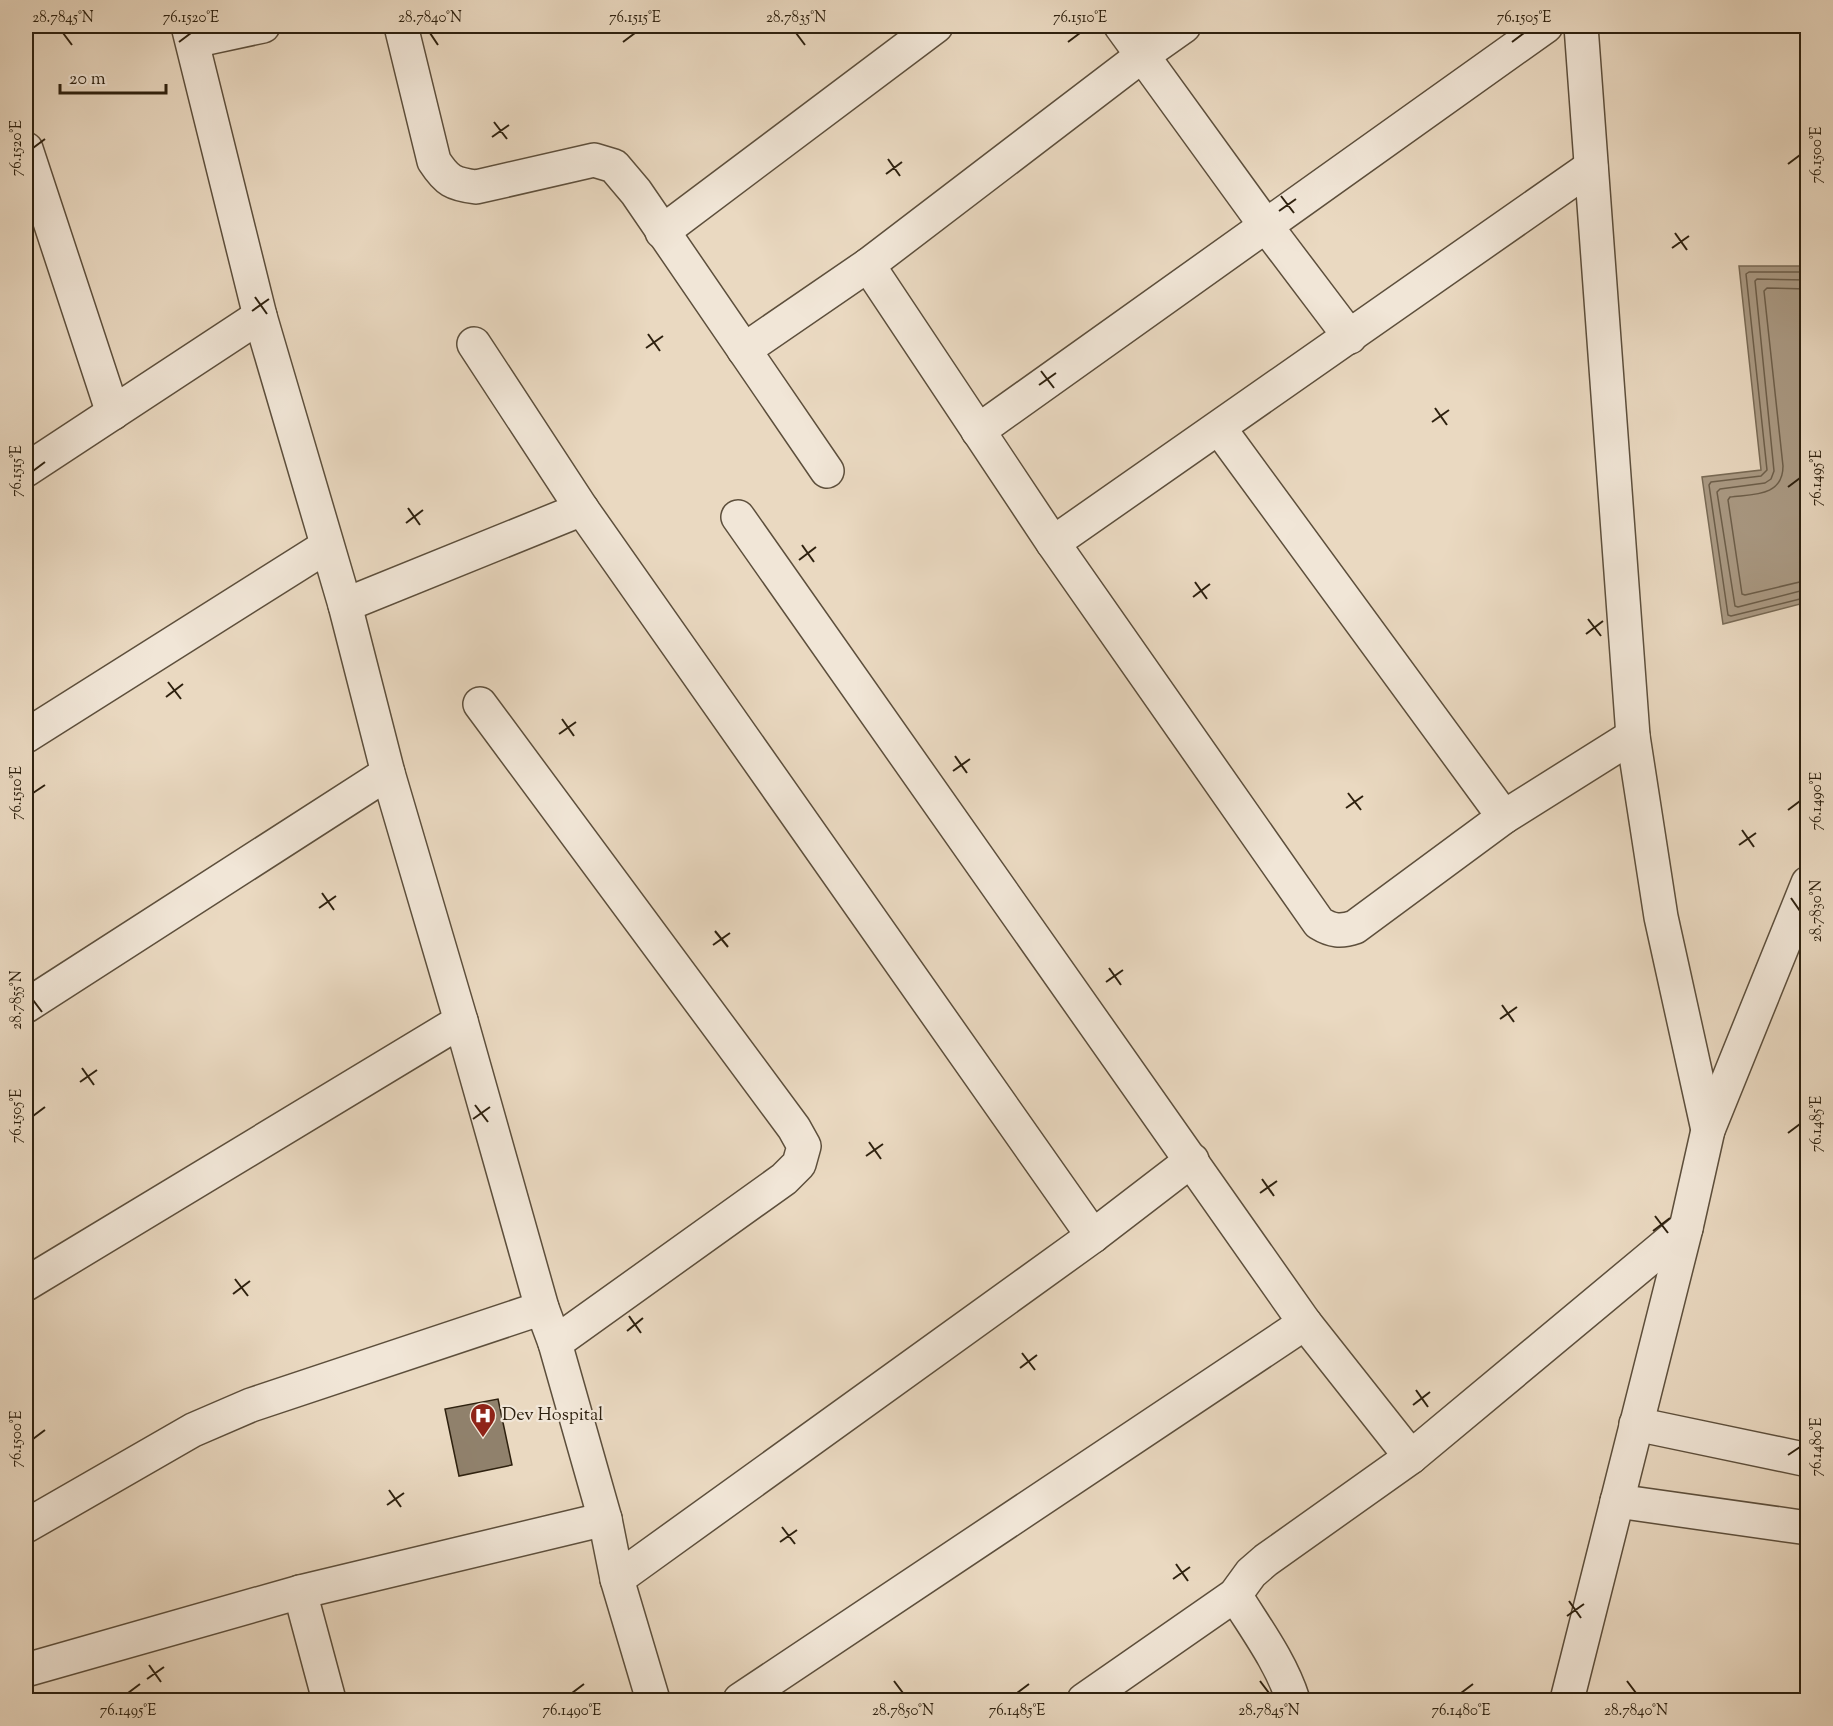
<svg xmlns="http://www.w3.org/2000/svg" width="1833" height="1726" font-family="'Sorts Mill Goudy',serif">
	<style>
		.water { fill: #aa9a84; stroke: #786a55; stroke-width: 1.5 }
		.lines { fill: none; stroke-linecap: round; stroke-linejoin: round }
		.shore { stroke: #6c5e4a; stroke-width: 1.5 }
		.building { fill: #90816c; stroke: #2e210f; stroke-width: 1.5 }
		.minor-casing { stroke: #5d4f3c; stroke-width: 36 }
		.tertiary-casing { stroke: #5d4f3c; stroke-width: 36 }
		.minor { stroke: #f1e6d7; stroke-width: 33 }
		.tertiary { stroke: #f1e6d7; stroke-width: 33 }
		.ticks { fill: none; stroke: #2e210f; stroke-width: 2 }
		.labels { text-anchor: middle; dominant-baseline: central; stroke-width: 4.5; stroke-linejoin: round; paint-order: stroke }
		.poi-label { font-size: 18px; fill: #2e210f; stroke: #f1e6d7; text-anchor: start }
		.neatline { fill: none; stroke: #2e210f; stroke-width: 2 }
		.ticks-label { font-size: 15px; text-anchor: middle; fill: #2e210f }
	</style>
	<rect width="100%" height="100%" fill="#ead9c1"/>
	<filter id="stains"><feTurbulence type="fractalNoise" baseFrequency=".00333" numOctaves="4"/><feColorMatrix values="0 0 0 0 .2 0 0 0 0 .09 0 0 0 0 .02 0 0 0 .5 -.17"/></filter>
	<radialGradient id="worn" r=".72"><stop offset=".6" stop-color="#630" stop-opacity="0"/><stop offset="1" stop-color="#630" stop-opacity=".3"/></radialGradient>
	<polygon class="water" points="1739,266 1807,266 1808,602 1723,624 1702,477 1761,470"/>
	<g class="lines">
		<g class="shore">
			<polyline points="1808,272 1749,272 1746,274 1767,470 1761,476 1711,482 1709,485 1728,615 1731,616 1808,597"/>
			<polyline points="1808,280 1757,279 1755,281 1774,471 1771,479 1765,483 1720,489 1717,492 1735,606 1738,607 1808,589"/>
			<path d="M1808,289L1767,288L1764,291L1783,466C1783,497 1752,494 1730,497L1728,500L1742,594L1745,595L1808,580"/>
		</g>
	</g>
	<polygon class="building" points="498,1399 512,1465 459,1476 445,1409"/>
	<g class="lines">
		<defs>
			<g id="minor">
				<path d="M401,26L434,161C447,181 453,184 476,187L594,160L614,166L636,192L827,471"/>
				<polyline points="1121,26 1266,226 1350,337"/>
				<polyline points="1581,26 1633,736 1661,917 1708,1130"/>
				<polyline points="193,41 263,26"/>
				<polyline points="26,149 113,413"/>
				<polyline points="662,232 936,26"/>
				<path d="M868,265L1053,543L1319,923C1332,931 1341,932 1355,927L1504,817L1633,736"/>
				<polyline points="474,344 582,509 1093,1236"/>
				<polyline points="744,350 868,265 1143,55 1184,26"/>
				<polyline points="1219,428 1504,817"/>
				<polyline points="978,431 1546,26"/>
				<polyline points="26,470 260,316"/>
				<polyline points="738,517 1305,1323 1411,1457"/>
				<polyline points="1053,543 1591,167"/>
				<polyline points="345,605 582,509"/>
				<polyline points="480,704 794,1128 804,1146 799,1164 784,1179 555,1343"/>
				<polyline points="26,736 327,546"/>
				<polyline points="26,1006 388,773"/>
				<polyline points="26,1284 461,1021"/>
				<polyline points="1636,1424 1808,1460"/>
				<polyline points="1617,1501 1808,1528"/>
				<polyline points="26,1526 193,1430 251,1405 542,1308"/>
				<polyline points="617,1579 1093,1236 1192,1160"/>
				<polyline points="300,1592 329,1700"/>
				<path d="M1235,1595C1256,1629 1281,1662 1293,1700"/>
				<polyline points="26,1670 300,1592 605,1519"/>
				<polyline points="740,1700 1305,1323"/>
				<polyline points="1084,1700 1235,1595 1251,1573 1266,1560 1411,1457 1686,1228"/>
			</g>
			<g id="tertiary">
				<polyline points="188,26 260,316 345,605 388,773 461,1021 542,1308 555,1343 605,1519 617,1579 653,1700"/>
				<polyline points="1567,1700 1686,1228 1708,1130 1808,883"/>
			</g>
		</defs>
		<use href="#minor" class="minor-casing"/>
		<use href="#tertiary" class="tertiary-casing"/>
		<use href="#minor" class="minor"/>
		<use href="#tertiary" class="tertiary"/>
	</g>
	<path class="ticks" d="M63,33L72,45M430,33L438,45M796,33L805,45M179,42L191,33M623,42L635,33M1068,42L1080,33M1512,42L1524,33M494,122L507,139M492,137L509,125M33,148L45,139M888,159L900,176M1788,164L1800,155M886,174L902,162M1281,196L1294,213M1279,211L1296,199M1675,233L1687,250M1672,248L1689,236M255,297L267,314M252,311L269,299M648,334L660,351M646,348L663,336M1041,371L1054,388M1039,385L1056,373M1435,408L1447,425M1432,422L1449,410M33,471L45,462M1788,487L1800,478M408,508L420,525M406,523L423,510M802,545L814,562M799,560L816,547M1195,582L1207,599M1193,597L1210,584M1588,619L1601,636M1586,634L1603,621M168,682L181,699M166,697L183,684M562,719L574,736M559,734L576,722M955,756L967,773M953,771L970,759M33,793L45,785M1348,793L1361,810M1346,808L1363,796M1788,810L1800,801M1742,830L1754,847M1739,845L1756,833M322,893L334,910M1791,898L1800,911M319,908L336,896M715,931L728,947M713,945L730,933M1109,968L1121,985M1106,982L1123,970M33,1000L42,1012M1502,1005L1514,1022M1500,1019L1517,1007M82,1068L94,1085M80,1082L97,1070M475,1105L488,1122M33,1116L45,1107M473,1119L490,1107M1788,1133L1800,1124M869,1142L881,1159M866,1156L883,1144M1262,1179L1274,1196M1260,1193L1277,1181M1655,1216L1668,1233M1653,1231L1670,1218M235,1279L248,1296M233,1294L250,1281M629,1316L641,1333M627,1331L643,1318M1022,1353L1035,1370M1020,1368L1037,1355M1416,1390L1428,1407M1413,1405L1430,1392M33,1439L45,1430M1788,1455L1800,1447M389,1490L401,1507M387,1505L404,1493M782,1527L795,1544M780,1542L797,1530M1176,1564L1188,1581M1173,1579L1190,1567M1569,1601L1581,1618M1567,1616L1584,1604M149,1665L161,1682M147,1679L164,1667M894,1681L903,1693M1260,1681L1269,1693M1627,1681L1636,1693M128,1693L140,1684M572,1693L584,1684M1017,1693L1029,1684M1461,1693L1473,1684"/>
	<defs>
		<symbol id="hospital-pin" viewBox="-11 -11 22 30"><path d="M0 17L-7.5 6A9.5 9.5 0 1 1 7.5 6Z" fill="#8f2418" stroke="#f1e6d7"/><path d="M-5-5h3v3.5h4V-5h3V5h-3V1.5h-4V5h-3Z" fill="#fff"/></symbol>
	</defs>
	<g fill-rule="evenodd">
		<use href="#hospital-pin" x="468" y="1401" width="30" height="40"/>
	</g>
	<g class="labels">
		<g class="poi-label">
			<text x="502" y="1416">Dev Hospital</text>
		</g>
	</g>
	<rect width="1833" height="1726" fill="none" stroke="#ead9c1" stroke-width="66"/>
	<path d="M60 84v9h106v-9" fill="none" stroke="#2e210f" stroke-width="3"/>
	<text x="69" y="84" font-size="18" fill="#2e210f" stroke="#f1e6d7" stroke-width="4.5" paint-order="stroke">20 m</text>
	<rect x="33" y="33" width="1767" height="1660" class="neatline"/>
	<g class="ticks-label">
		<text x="63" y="22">28.7845°N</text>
		<text x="191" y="22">76.1520°E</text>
		<text x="430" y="22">28.7840°N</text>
		<text x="635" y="22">76.1515°E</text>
		<text x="796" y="22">28.7835°N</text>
		<text x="1080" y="22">76.1510°E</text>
		<text x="1524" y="22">76.1505°E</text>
		<text transform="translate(16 148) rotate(-90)" y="5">76.1520°E</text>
		<text transform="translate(1816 155) rotate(-90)" y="5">76.1500°E</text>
		<text transform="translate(16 471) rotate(-90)" y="5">76.1515°E</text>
		<text transform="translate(1816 478) rotate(-90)" y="5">76.1495°E</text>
		<text transform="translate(16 793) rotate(-90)" y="5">76.1510°E</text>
		<text transform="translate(1816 801) rotate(-90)" y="5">76.1490°E</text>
		<text transform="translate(1816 911) rotate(-90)" y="5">28.7830°N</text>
		<text transform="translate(16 1000) rotate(-90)" y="5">28.7855°N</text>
		<text transform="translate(16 1116) rotate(-90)" y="5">76.1505°E</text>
		<text transform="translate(1816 1124) rotate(-90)" y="5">76.1485°E</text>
		<text transform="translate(16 1439) rotate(-90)" y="5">76.1500°E</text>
		<text transform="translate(1816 1447) rotate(-90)" y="5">76.1480°E</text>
		<text x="128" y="1715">76.1495°E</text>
		<text x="572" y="1715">76.1490°E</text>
		<text x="903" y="1715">28.7850°N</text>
		<text x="1017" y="1715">76.1485°E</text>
		<text x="1269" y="1715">28.7845°N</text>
		<text x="1461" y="1715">76.1480°E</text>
		<text x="1636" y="1715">28.7840°N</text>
	</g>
	<rect width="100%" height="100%" filter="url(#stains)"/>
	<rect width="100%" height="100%" fill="url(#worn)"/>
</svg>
